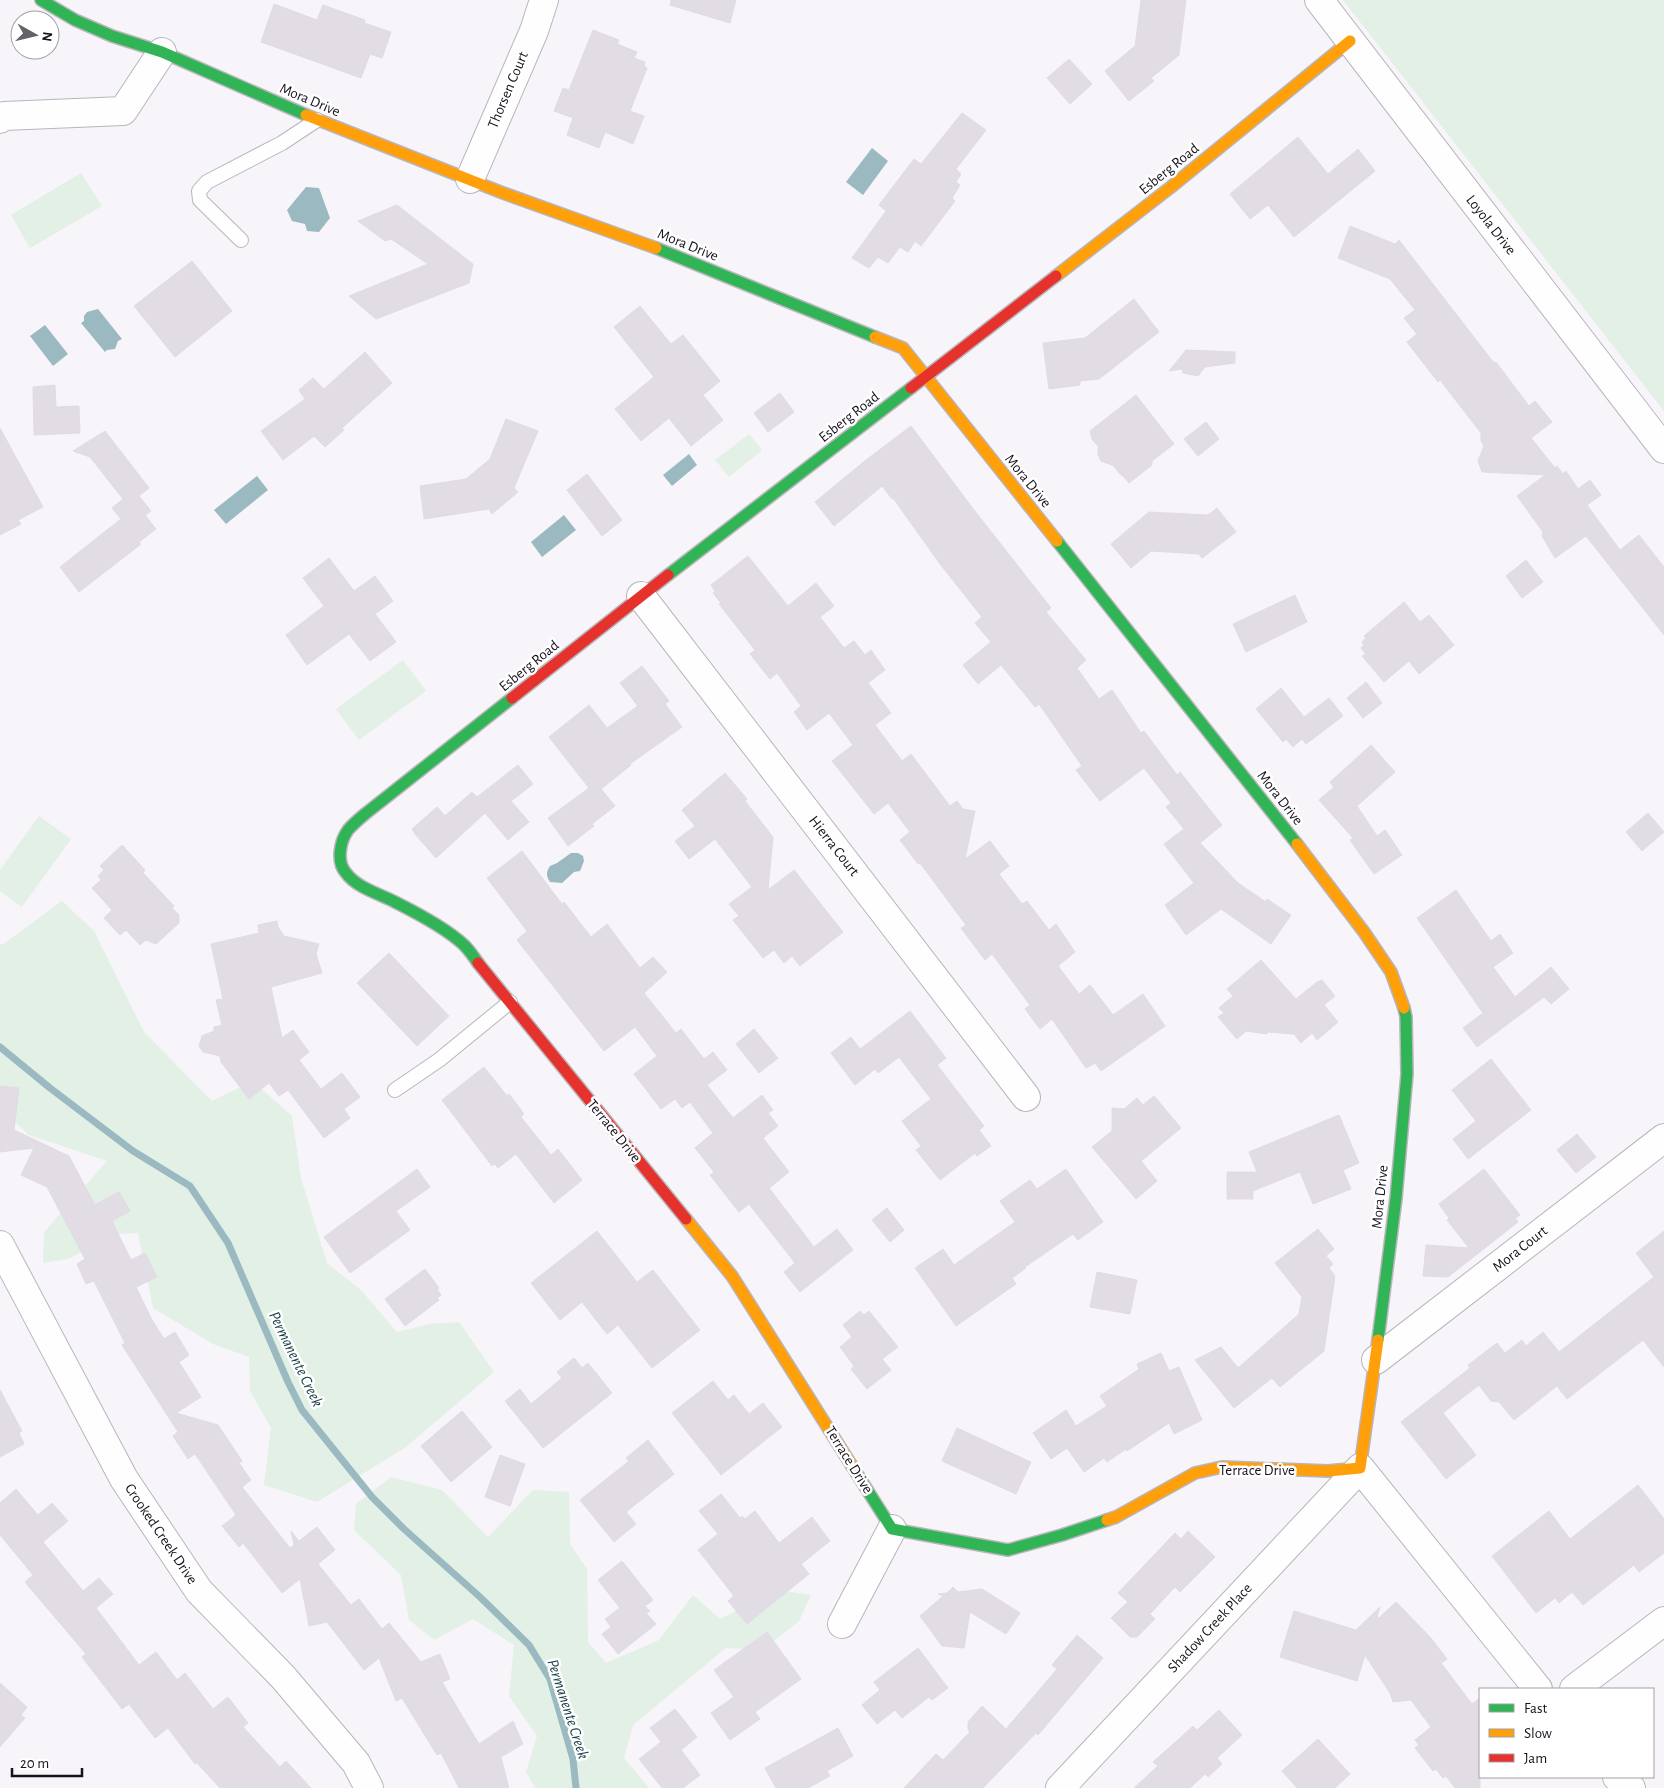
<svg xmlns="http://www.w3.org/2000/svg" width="1664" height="1788" font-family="'Alegreya Sans',sans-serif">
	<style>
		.green { fill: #e2f0e5 }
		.water { fill: #9bb9c1 }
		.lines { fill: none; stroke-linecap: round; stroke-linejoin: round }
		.stream { stroke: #9bb9c1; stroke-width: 7 }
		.building { fill: #e2dde5; stroke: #e0dce4 }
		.lane-casing { stroke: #b9b5bc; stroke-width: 16 }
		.street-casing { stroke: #b9b5bc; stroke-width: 30 }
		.fast-casing { stroke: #b9b5bc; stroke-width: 14 }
		.slow-casing { stroke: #b9b5bc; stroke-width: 14 }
		.jam-casing { stroke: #b9b5bc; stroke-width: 14 }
		.lane { stroke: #fefefe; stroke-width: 14 }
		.street { stroke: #fefefe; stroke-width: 28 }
		.fast { stroke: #30b455; stroke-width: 11 }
		.slow { stroke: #ff9f0a; stroke-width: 11 }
		.jam { stroke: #e5322d; stroke-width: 11 }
		.labels { text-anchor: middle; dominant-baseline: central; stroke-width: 5; stroke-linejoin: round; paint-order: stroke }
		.street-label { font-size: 15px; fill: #17111c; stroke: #fff }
		.water-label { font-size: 16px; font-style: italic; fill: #153e46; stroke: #fff }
	</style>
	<rect width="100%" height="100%" fill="#f7f5f9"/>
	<g class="green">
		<polygon points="1343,0 1664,0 1664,411"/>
		<polygon points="81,173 102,206 30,248 11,215"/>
		<polygon points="749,434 762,450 729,477 715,460"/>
		<polygon points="403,660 426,691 359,740 336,709"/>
		<polygon points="39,816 71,839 22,907 0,891 0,870"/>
		<polygon points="62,901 94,931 144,1032 212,1101 253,1081 292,1116 301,1178 327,1263 361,1290 397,1332 429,1324 459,1322 494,1372 406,1447 317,1502 264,1485 271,1428 250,1391 249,1357 213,1344 153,1308 138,1233 115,1234 68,1259 43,1263 44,1232 107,1161 29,1135 0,1108 0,944 2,945"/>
		<polygon points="391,1477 442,1490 488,1537 533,1490 569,1492 570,1544 587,1569 588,1642 606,1663 659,1640 693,1595 720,1619 778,1590 811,1595 799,1621 763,1650 726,1648 633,1725 624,1758 649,1788 535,1788 526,1772 537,1736 509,1696 514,1645 473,1619 434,1640 409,1620 401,1575 354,1530 356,1504"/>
	</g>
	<g class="water">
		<polygon points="872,148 888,161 863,195 846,182"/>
		<polygon points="306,187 319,188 330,218 319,232 307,231 305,224 292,221 287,210"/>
		<polygon points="98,309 122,339 118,341 115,349 107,350 105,352 81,323 84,321 84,316 87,312"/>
		<polygon points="45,325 68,354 53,366 30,336"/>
		<polygon points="689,454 697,465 672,486 663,475"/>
		<polygon points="257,476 268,490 226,524 214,510"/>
		<polygon points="564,515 576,530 542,557 531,542"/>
		<path d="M571,853H578L583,856L584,861L580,871L574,872L562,883L550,882C546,876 546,872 550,866L557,863Z"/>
	</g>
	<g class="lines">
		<polyline class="stream" points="0,1047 50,1088 133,1151 190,1186 228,1243 288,1382 302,1410 372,1497 404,1529 480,1597 529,1645 550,1679 573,1759 576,1788"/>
	</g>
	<g class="building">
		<polygon points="671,0 736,0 730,23 670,5"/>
		<polygon points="1141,0 1186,0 1179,55 1151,78 1154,81 1129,101 1105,71 1135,46"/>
		<polygon points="274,4 317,20 323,5 365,20 364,23 391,32 382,58 370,54 361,78 261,42"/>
		<polygon points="593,30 619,40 617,44 637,52 634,58 645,62 644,66 647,68 630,111 644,116 633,144 605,132 599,148 567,135 573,118 554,111 563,88 569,90"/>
		<polygon points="1069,59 1092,84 1070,104 1047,78"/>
		<polygon points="962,113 986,130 956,169 961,174 956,182 960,185 952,198 955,201 921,246 915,241 908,252 900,247 888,263 878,257 869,268 852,258 886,211 879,205 914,159 921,164"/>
		<polygon points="1298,137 1328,174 1358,149 1375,171 1294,237 1268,205 1250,219 1230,194"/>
		<polygon points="397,205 473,264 469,283 376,319 349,296 428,264 391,239 385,241 358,221"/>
		<polygon points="1350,226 1395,244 1399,240 1494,363 1496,362 1529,406 1535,401 1552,422 1531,438 1555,468 1557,466 1563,474 1566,471 1578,489 1590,480 1601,495 1587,505 1620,550 1639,535 1664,567 1664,635 1586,536 1555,558 1542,536 1543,532 1517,496 1545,475 1482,472 1478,461 1484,446 1481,441 1481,433 1440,380 1438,382 1407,342 1417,334 1404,318 1415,310 1390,279 1338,258"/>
		<polygon points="192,261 232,311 175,357 134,306"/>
		<polygon points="1134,299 1159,332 1099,379 1080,381 1080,385 1049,389 1043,343 1085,338"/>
		<polygon points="640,306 671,344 683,335 720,381 703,395 723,420 691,446 669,418 641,441 615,409 654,377 614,327"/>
		<polygon points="1186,350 1235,352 1235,363 1205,367 1198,376 1183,373 1182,369 1169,371"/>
		<polygon points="365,352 392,383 342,428 344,430 325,447 314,436 283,460 261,431 305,399 299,390 313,378 324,389"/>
		<polygon points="55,385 56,407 79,406 80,433 34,435 33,387"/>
		<polygon points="780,393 794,412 768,432 754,413"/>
		<polygon points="1136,395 1174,444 1152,461 1152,465 1129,483 1123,476 1119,473 1114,466 1101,461 1098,454 1098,446 1092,439 1090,431"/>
		<polygon points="506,419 538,431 514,488 518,492 492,514 489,509 424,519 420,486 466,479 490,459"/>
		<polygon points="1206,422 1219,439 1198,456 1184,439"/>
		<polygon points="911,426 971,506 1051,608 1046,612 1086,660 1077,668 1099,699 1112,690 1141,733 1144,731 1177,775 1180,772 1222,825 1200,843 1238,883 1266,902 1267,899 1291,915 1271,944 1221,909 1186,935 1165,905 1194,883 1164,844 1184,829 1166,807 1171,803 1144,768 1100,801 1076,770 1082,766 1039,704 1035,707 1001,665 978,684 963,665 991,642 975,623 982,617 940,564 893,498 892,499 882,486 834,526 815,502 866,460"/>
		<polygon points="0,428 43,507 18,520 21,524 0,535"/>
		<polygon points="105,431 149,488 139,496 151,511 145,515 156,529 139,542 141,544 79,592 60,567 121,519 112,508 123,499 90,457 73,451"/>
		<polygon points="587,474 622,520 602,536 567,490"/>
		<polygon points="1217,508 1236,532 1202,558 1199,554 1151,551 1131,568 1111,544 1149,512 1208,515"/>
		<polygon points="748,556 788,606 816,583 834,606 820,617 844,648 854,641 865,655 871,650 885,670 868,683 891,713 875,725 902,761 911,754 950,806 957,801 963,809 975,811 965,859 990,841 1009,866 999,874 1022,904 1027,901 1049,930 1056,924 1075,952 1058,966 1079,994 1090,985 1113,1015 1143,994 1165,1026 1101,1071 1095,1063 1086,1068 1052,1019 1040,1029 1025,1009 1030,1005 992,954 985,960 961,928 966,925 920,863 918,864 900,840 910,832 888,803 874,814 832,761 853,745 829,713 807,730 794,712 801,706 777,673 770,679 750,654 755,650 719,604 721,603 713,593 715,591 711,585"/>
		<polygon points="329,558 354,591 375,576 393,601 375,614 396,642 370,661 349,634 307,665 286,635 324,606 303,578"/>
		<polygon points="1526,560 1543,582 1522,598 1506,576"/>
		<polygon points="1295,595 1307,622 1246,652 1233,624"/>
		<polygon points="1404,602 1420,622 1429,615 1454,645 1419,674 1409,661 1384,682 1362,656 1366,654 1361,648 1364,645 1362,642 1366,638 1364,636"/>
		<polygon points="642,666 669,701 665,704 682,727 630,764 631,765 601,789 615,806 592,824 594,826 568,846 548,818 589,788 549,737 589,705 607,728 638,706 620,683"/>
		<polygon points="1366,682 1382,703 1363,718 1347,698"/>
		<polygon points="1281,688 1304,717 1329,698 1343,716 1306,744 1302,739 1293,747 1286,739 1283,742 1256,709"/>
		<polygon points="1371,745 1395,772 1357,806 1377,836 1385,830 1402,855 1374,874 1350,840 1353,838 1319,800 1334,787 1330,782"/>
		<polygon points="518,765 533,784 511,801 529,822 508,840 485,813 436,858 415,834 412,829 437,807 445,816 472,792 477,797"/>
		<polygon points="725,773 747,799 745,801 773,837 768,890 794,870 843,932 800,966 792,956 784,963 774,950 763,958 733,920 739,916 729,904 752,887 715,839 689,859 675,841 695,826 682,810"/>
		<polygon points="1648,813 1664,832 1642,851 1626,832"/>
		<polygon points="122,845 145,870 143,873 174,906 172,908 179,915 179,923 156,944 146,940 140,945 126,930 120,935 104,918 112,910 92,888 101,880 98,876 104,870 100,866"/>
		<polygon points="522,851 562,904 564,902 591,937 607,924 640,968 653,957 667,972 644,993 676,1033 681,1029 704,1059 713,1052 727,1070 707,1085 733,1118 762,1095 773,1110 768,1113 778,1126 763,1138 789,1172 769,1188 814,1247 837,1229 853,1250 800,1292 784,1272 795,1263 749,1204 739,1212 710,1175 714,1172 695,1148 713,1133 690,1102 682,1108 675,1099 661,1109 634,1074 657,1056 635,1027 604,1051 517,940 527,931 487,878"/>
		<polygon points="1456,890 1491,941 1500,934 1513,953 1493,967 1515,997 1551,967 1569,989 1551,1004 1544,997 1477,1047 1463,1028 1483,1013 1417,918"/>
		<polygon points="277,921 278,927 284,936 319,944 316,954 322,973 271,987 282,1038 293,1030 309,1052 299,1060 321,1089 342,1073 360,1097 344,1109 350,1118 324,1138 288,1090 279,1096 269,1083 249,1099 221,1062 220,1056 203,1052 199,1046 202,1036 214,1031 214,1027 222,1025 216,1000 223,999 211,944 259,933 258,925"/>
		<polygon points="389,953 449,1016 417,1046 357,983"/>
		<polygon points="1261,960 1296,999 1317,982 1322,980 1335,996 1324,1005 1338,1022 1317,1040 1312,1033 1301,1043 1294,1034 1267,1032 1267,1034 1246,1031 1237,1039 1218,1017 1224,1013 1219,1008 1233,996 1227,989"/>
		<polygon points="910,1011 946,1058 937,1065 984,1126 979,1130 991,1146 977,1156 975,1153 940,1180 916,1150 921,1146 902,1121 931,1099 899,1057 878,1073 875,1069 855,1085 831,1053 851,1037 860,1049"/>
		<polygon points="754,1029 778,1058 759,1073 736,1044"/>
		<polygon points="1491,1059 1531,1110 1468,1159 1453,1139 1476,1121 1452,1090"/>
		<polygon points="484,1067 507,1096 509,1094 524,1114 521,1117 551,1155 558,1149 582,1180 554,1203 516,1154 498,1168 495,1164 492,1166 442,1100"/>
		<polygon points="0,1086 19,1088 14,1130 69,1156 95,1205 119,1192 130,1211 112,1221 131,1260 145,1253 157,1277 136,1287 151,1318 164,1339 175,1332 189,1355 179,1362 201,1397 176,1413 218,1425 242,1461 239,1463 251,1480 242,1487 290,1548 294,1545 291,1531 299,1541 317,1527 335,1550 318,1564 351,1605 359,1599 382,1629 389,1623 421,1662 440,1654 450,1679 442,1682 479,1744 513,1721 523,1744 501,1757 509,1788 459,1788 441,1753 437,1755 402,1698 396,1701 379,1658 364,1670 327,1622 309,1626 300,1579 282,1593 243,1543 239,1547 222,1526 236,1515 195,1454 188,1459 173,1436 178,1432 122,1345 125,1343 94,1281 86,1284 77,1264 85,1259 47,1187 21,1175 34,1148 0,1152"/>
		<polygon points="1154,1096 1181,1128 1141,1161 1157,1181 1136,1199 1092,1147 1112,1131 1112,1108 1124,1109 1137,1098 1143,1105"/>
		<polygon points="1339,1115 1359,1163 1343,1170 1351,1189 1313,1204 1300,1172 1253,1191 1253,1199 1227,1199 1227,1172 1257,1172 1249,1152"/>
		<polygon points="1577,1134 1596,1157 1576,1173 1557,1150"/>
		<polygon points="417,1169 430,1187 396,1211 410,1230 350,1273 324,1237"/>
		<polygon points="1066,1169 1103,1222 1078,1240 1073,1234 1025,1267 1026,1268 1012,1278 1016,1284 956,1326 915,1268 943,1249 954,1265 1015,1222 1000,1201 1030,1180 1037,1189"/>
		<polygon points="1484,1169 1520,1215 1515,1218 1518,1222 1448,1277 1423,1276 1426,1245 1469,1248 1447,1220 1449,1218 1439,1204"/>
		<polygon points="887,1208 904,1230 890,1242 872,1220"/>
		<polygon points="1318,1229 1334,1249 1326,1256 1333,1264 1329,1268 1335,1276 1324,1351 1280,1387 1272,1378 1234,1408 1195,1360 1221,1347 1238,1368 1299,1314 1302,1297 1275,1263"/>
		<polygon points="597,1231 637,1282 653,1270 700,1330 652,1368 618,1325 607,1334 582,1302 560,1320 531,1283"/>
		<polygon points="1664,1231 1664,1367 1643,1340 1567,1399 1557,1386 1514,1420 1499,1402 1491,1401 1479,1385 1443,1413 1476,1455 1446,1479 1401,1422 1470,1368 1468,1365 1497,1343 1505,1353 1522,1340 1526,1346 1543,1332 1559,1352 1654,1277 1636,1253"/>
		<polygon points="425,1269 439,1288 437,1289 441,1295 437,1298 439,1300 405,1326 385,1299"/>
		<polygon points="1097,1272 1137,1280 1130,1314 1090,1307"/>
		<polygon points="860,1311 864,1315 869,1311 898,1347 882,1359 891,1370 867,1389 851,1369 854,1366 840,1347 852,1337 843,1325"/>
		<polygon points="1161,1353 1169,1371 1179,1367 1202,1420 1174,1434 1169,1423 1127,1451 1126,1449 1107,1462 1104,1458 1084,1472 1067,1448 1051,1459 1033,1433 1066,1410 1076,1426 1107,1406 1100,1396 1139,1369 1137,1364"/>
		<polygon points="574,1358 582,1368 588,1363 612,1393 543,1448 505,1401 520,1389 531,1404 562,1378 557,1372"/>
		<polygon points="713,1381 728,1400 734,1395 749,1414 763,1403 782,1427 721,1475 672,1413"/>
		<polygon points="0,1390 22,1431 19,1433 24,1444 0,1457"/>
		<polygon points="462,1411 492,1447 451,1482 421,1446"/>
		<polygon points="957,1428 1031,1462 1016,1494 942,1461"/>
		<polygon points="648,1440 674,1474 626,1512 636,1524 614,1542 580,1500 629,1461 626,1458"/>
		<polygon points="500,1455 525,1464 510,1506 485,1497"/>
		<polygon points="1638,1485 1664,1519 1664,1553 1639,1572 1634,1565 1583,1605 1572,1592 1559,1603 1555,1598 1536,1613 1492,1556 1549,1511 1570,1539"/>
		<polygon points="16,1489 38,1515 52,1503 68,1521 43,1542 83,1591 99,1578 113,1594 96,1608 139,1665 156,1652 177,1680 185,1673 213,1709 228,1697 248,1723 243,1727 280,1767 286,1761 311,1788 220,1788 197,1763 195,1764 168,1728 155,1738 129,1704 122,1709 82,1657 86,1654 25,1582 33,1575 0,1535 0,1503"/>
		<polygon points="721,1494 740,1518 742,1516 745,1519 755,1511 779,1543 812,1517 830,1541 801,1564 809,1574 747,1624 728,1601 734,1596 698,1550 718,1534 699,1511"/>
		<polygon points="1188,1531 1215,1557 1180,1592 1175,1587 1150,1614 1155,1619 1137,1637 1130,1637 1111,1618 1128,1602 1118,1593 1175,1533 1181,1539"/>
		<polygon points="622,1561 653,1600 645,1606 650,1611 646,1613 656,1624 618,1654 602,1634 611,1627 605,1619 620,1608 598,1580"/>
		<polygon points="953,1587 958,1592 982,1589 1020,1613 1006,1634 970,1612 964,1648 942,1646 920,1616 943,1596 938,1594 947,1593"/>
		<polygon points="1396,1602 1431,1638 1447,1659 1441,1663 1472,1704 1480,1698 1480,1788 1455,1788 1446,1776 1443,1778 1436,1769 1433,1771 1415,1748 1419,1745 1415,1740 1431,1727 1411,1700 1393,1702 1390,1693 1365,1655 1357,1681 1280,1657 1294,1611 1356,1630 1380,1607 1377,1616 1379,1618"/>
		<polygon points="767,1632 801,1679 755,1712 760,1719 730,1740 711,1713 734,1697 714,1670"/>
		<polygon points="1077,1635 1103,1658 1038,1735 1036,1733 983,1788 904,1788 936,1754 943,1760 970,1732 968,1729 968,1722 982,1706 1006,1729 1057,1669 1052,1665"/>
		<polygon points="918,1648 948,1688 932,1700 929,1697 902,1718 895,1710 877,1724 862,1705 880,1690 874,1682"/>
		<polygon points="0,1683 27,1707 21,1715 25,1718 0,1747"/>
		<polygon points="675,1709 697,1737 681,1750 700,1775 683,1788 662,1788 639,1759 661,1742 650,1728"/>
		<polygon points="1219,1710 1242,1735 1217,1758 1222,1764 1208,1777 1205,1774 1190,1788 1134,1788 1158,1766 1153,1762 1180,1738 1193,1726 1197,1730"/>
		<polygon points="838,1728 853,1756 827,1771 830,1776 808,1788 776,1788 765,1768"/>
		<polygon points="1318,1739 1350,1774 1335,1788 1297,1788 1282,1771"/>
	</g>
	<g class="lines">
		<defs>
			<g id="lane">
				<polyline points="241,240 200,200 199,191 207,182 282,143 317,120"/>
				<polyline points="395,1090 439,1060 510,1002"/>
			</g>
			<g id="street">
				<polyline points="1319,0 1664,449"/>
				<polyline points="0,119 4,116 123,111 162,52"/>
				<polyline points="470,179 534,31 544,0"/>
				<polyline points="641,596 1026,1097"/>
				<polyline points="0,1245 124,1479 199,1591 283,1677 356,1763 369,1788"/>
				<polyline points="1376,1360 1664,1138"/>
				<polyline points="842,1624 892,1529"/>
				<polyline points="1574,1689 1664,1621"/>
				<polyline points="1617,1777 1631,1788"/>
				<polyline points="1060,1788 1360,1468 1538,1689"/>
			</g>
			<g id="fast">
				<polyline points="41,0 75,20 112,36 162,52 306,115"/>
				<polyline points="656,248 875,337"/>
				<polyline points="1057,541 1297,844"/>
				<polyline points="668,575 911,388"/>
				<path d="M478,963C474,957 469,950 464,945C446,928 417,913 395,902C380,894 357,888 346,873C336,862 340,841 348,830C353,824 359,819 365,814L512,698"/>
				<polyline points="1378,1340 1396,1198 1407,1074 1406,1017 1404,1008"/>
				<polyline points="852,1466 892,1529 1008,1550 1062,1535 1107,1520"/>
			</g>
			<g id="slow">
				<polyline points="306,115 503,193 656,248"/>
				<polyline points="1056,276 1171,187 1350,41"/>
				<polyline points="875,337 903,348 1057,541"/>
				<polyline points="1297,844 1364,932 1391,972 1404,1008"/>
				<polyline points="686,1219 732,1276 852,1466"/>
				<polyline points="1107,1520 1116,1517 1195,1473 1222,1467 1328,1471 1360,1468 1378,1340"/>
			</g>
			<g id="jam">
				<polyline points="911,388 1056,276"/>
				<polyline points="512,698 668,575"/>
				<polyline points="478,963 686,1219"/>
			</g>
		</defs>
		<use href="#lane" class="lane-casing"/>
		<use href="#street" class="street-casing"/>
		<use href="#fast" class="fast-casing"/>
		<use href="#slow" class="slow-casing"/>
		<use href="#jam" class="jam-casing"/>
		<use href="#lane" class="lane"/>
		<use href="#street" class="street"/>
		<use href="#fast" class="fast"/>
		<use href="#slow" class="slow"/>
		<use href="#jam" class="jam"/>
	</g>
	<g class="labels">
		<g class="street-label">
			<text transform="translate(508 90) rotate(-67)">Thorsen Court</text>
			<text transform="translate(310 100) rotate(23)">Mora Drive</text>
			<text transform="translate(1169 169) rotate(-39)">Esberg Road</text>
			<text transform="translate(1491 225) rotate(52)">Loyola Drive</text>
			<text transform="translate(688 245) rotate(22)">Mora Drive</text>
			<text transform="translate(849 417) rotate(-38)">Esberg Road</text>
			<text transform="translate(1028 481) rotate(51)">Mora Drive</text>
			<text transform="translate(529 666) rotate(-39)">Esberg Road</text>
			<text transform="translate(1280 798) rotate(52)">Mora Drive</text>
			<text transform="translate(834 846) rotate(52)">Hierra Court</text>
			<text transform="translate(614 1131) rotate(51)">Terrace Drive</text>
			<text transform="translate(1380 1197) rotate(-84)">Mora Drive</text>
			<text transform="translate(1520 1249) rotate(-38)">Mora Court</text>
			<text transform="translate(849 1460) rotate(58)">Terrace Drive</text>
			<text x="1257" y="1470">Terrace Drive</text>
			<text transform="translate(161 1534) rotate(56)">Crooked Creek Drive</text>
			<text transform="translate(1210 1628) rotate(-47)">Shadow Creek Place</text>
		</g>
		<g class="water-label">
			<text transform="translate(296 1359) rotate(64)">Permanente Creek</text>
			<text transform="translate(568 1709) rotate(72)">Permanente Creek</text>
		</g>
	</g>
	<rect x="1479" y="1688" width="175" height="90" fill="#ffffff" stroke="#a2a0a4"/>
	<rect x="1489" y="1704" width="25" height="8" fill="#30b455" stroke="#a2a0a4"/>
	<text x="1524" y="1713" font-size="15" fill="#17111c">Fast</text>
	<rect x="1489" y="1729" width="25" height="8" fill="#ff9f0a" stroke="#a2a0a4"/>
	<text x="1524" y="1738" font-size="15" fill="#17111c">Slow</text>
	<rect x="1489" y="1754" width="25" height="8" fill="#e5322d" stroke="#a2a0a4"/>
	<text x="1524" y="1763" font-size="15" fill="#17111c">Jam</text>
	<g transform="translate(35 35) rotate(98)"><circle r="24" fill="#ffffff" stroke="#a2a0a4"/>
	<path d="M0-4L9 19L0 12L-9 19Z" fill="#656169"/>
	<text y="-8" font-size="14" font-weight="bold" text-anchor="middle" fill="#17111c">N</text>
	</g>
	<path d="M12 1768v8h70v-8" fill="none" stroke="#17111c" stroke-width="2.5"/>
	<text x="20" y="1768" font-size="15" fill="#17111c" stroke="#ffffff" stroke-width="4" paint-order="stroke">20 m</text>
</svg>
